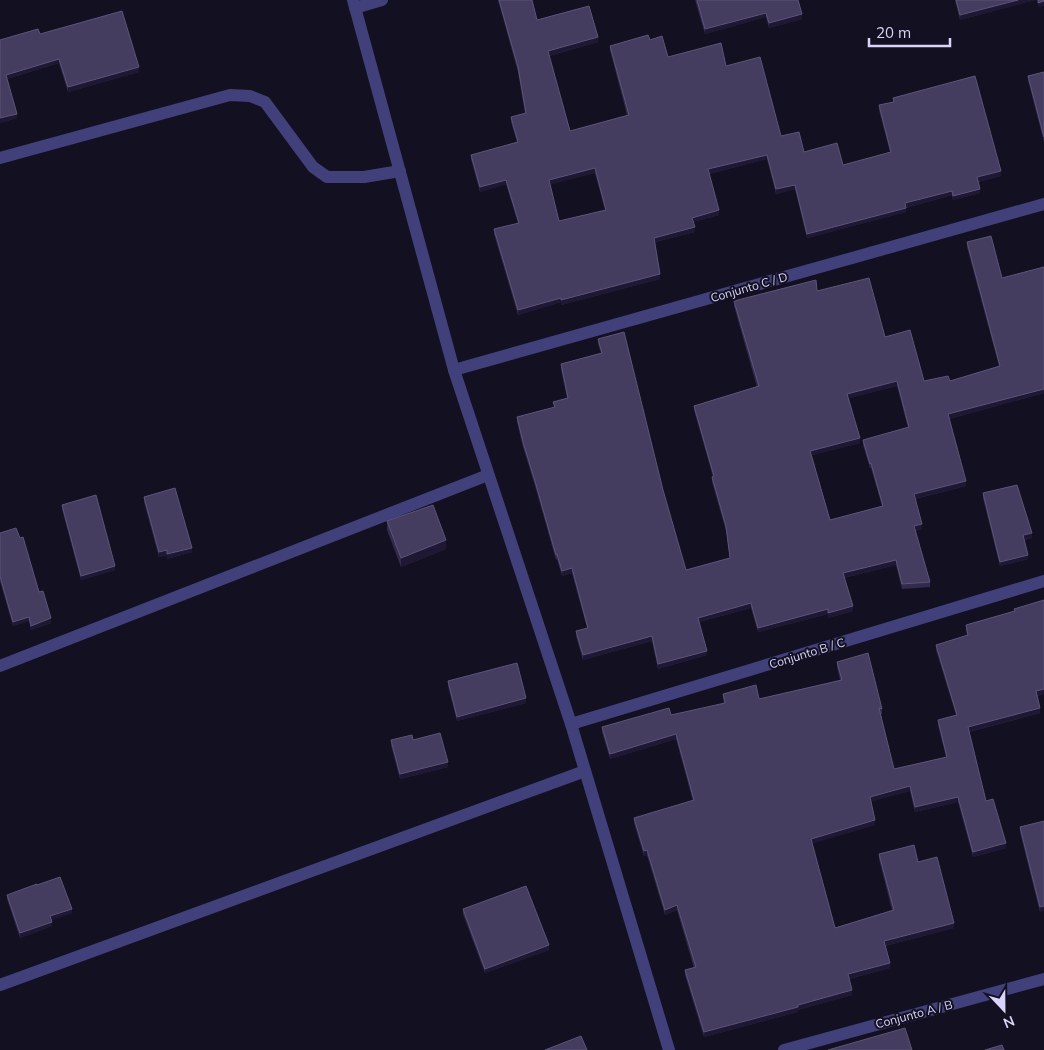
<svg xmlns="http://www.w3.org/2000/svg" width="1044" height="1050" font-family="Mulish,sans-serif">
	<style>
		.lines { fill: none; stroke-linecap: round; stroke-linejoin: round }
		.minor { stroke: #42407b; stroke-width: 12 }
		.wall { fill: #322b4d; fill-rule: evenodd }
		.shaded-wall { fill: #1e1834 }
		.building { fill: #443d60; stroke: #5b5578; fill-rule: evenodd }
		.labels { text-anchor: middle; dominant-baseline: central; stroke-width: 4; stroke-linejoin: round; paint-order: stroke }
		.street-label { font-size: 12px; fill: #d9d5fa; stroke: #131021 }
	</style>
	<rect width="100%" height="100%" fill="#131021"/>
	<g class="lines">
		<g class="minor">
			<polyline points="353,0 454,370 571,724 669,1050"/>
			<polyline points="355,8 382,0"/>
			<polyline points="0,158 230,95 250,96 265,102 313,167 327,177 364,177 400,171"/>
			<polyline points="454,370 1044,204"/>
			<polyline points="0,666 488,475"/>
			<polyline points="571,724 1044,581"/>
			<polyline points="0,985 585,771"/>
			<polyline points="784,1050 1044,979"/>
		</g>
	</g>
	<g class="wall">
		<path d="M498,0H532L537,20L598,42L549,56L570,131L627,115L610,50V46L650,40L668,57L726,66L781,136L804,152L843,165L890,152L879,110V105L893,102V98L1001,176L978,182L980,193L953,200L952,195L906,208V212L807,238L795,189L776,194L767,159L709,174L719,215L693,222L695,232L655,242L660,279L561,305V302L518,315L494,234V229L518,223L506,184L480,192L471,159V155L517,142L511,122V117L525,113L518,72ZM595,173L605,210L559,221L550,184Z"/>
		<polygon points="695,0 798,0 802,19 769,28 766,17 705,34"/>
		<polygon points="955,0 1035,0 960,20"/>
		<polygon points="40,34 139,72 68,92 59,63 7,79 17,118 0,123 0,40"/>
		<polygon points="1044,72 1044,142 1028,80 1028,76"/>
		<path d="M967,242L1002,278L1044,393L949,419L966,486L915,499L922,529L915,531L930,582V587L902,589L896,565L844,578L853,611L828,618V614L758,632L751,608L699,622L707,655L658,669L652,641L583,660L576,636V631L587,628L572,573L562,576L557,559L556,560L535,486L523,447L517,422V417L554,407L553,402L567,398L561,369V364L601,353L598,344V339L663,490L686,570L730,558L726,531L712,482V477H713L694,410V406L757,387L734,306V301L817,291L885,337L924,381H950L999,366L967,247ZM897,386L908,428L863,440V445L870,468H871L882,506L830,520L812,455L860,443L849,398Z"/>
		<polygon points="983,493 1032,538 1024,540 1028,559 1000,566 983,498"/>
		<polygon points="144,497 192,552 167,559 167,555 159,557 144,502"/>
		<polygon points="62,505 115,570 81,580 62,509"/>
		<polygon points="387,521 446,549 401,567 387,530"/>
		<polygon points="0,533 20,538 51,623 31,630 29,621 13,626 0,581"/>
		<polygon points="1044,600 1044,694 1037,696 1040,713 969,732 986,801 1006,848 973,857 958,802 915,812 910,791 871,801 875,825 812,843 835,928 892,910 879,859 879,854 918,862 954,928 885,946 890,968 849,979 852,995 798,1010 798,1012 704,1037 685,975 685,970 694,968 677,910 665,915 647,855 644,856 634,823 634,818 693,801 676,739 610,759 602,732 602,727 671,715 724,704 723,694 759,699 840,680 837,667 837,662 882,709 882,714 880,714 894,769 946,757 938,725 938,720 956,715 936,650 936,645 967,636 966,630 966,625 1014,611 1014,609"/>
		<polygon points="448,681 526,703 457,721 448,686"/>
		<polygon points="391,740 413,740 448,767 400,779 391,745"/>
		<polygon points="1044,821 1040,912 1020,832 1020,827"/>
		<polygon points="7,895 72,913 51,920 52,926 20,938 7,899"/>
		<polygon points="463,909 549,950 485,973 463,914"/>
	</g>
	<g class="shaded-wall">
		<polygon points="1018,0 1035,0 960,20 960,15"/>
		<polygon points="1044,1 1044,6 1038,7 1038,3"/>
		<polygon points="766,13 766,17 705,34 705,29"/>
		<polygon points="802,14 802,19 769,28 769,23"/>
		<polygon points="598,37 598,42 548,56 548,51"/>
		<polygon points="59,59 59,63 6,79 6,75"/>
		<polygon points="139,67 139,72 68,92 68,87"/>
		<polygon points="17,114 17,118 0,123 0,118"/>
		<polygon points="767,155 767,159 708,174 708,169"/>
		<polygon points="595,168 595,173 549,185 549,180"/>
		<polygon points="1001,171 1001,176 977,182 977,177"/>
		<polygon points="506,180 506,184 480,192 480,187"/>
		<polygon points="795,185 795,189 776,194 776,189"/>
		<polygon points="980,189 980,193 953,200 953,196"/>
		<polygon points="952,191 952,195 905,208 905,203"/>
		<polygon points="906,208 906,212 807,238 807,234"/>
		<polygon points="719,210 719,215 692,222 692,218"/>
		<polygon points="695,227 695,232 654,242 654,238"/>
		<polygon points="660,274 660,279 561,305 561,300"/>
		<polygon points="561,298 561,302 518,315 518,310"/>
		<polygon points="897,381 897,386 847,399 847,394"/>
		<polygon points="1044,389 1044,393 948,419 948,414"/>
		<polygon points="860,438 860,443 810,456 810,451"/>
		<polygon points="966,481 966,486 914,499 914,494"/>
		<polygon points="922,524 922,529 914,531 914,526"/>
		<polygon points="1032,533 1032,538 1023,540 1023,535"/>
		<polygon points="446,540 446,549 401,567 401,558"/>
		<polygon points="192,548 192,552 167,559 167,554"/>
		<polygon points="167,550 167,555 159,557 159,552"/>
		<polygon points="1028,555 1028,559 1000,566 1000,562"/>
		<polygon points="896,560 896,565 843,578 843,573"/>
		<polygon points="115,566 115,570 81,580 81,576"/>
		<polygon points="572,568 572,573 562,576 562,571"/>
		<polygon points="751,603 751,608 698,622 698,618"/>
		<polygon points="853,606 853,611 828,618 828,613"/>
		<polygon points="828,609 828,614 758,632 758,628"/>
		<polygon points="29,617 29,621 13,626 13,622"/>
		<polygon points="51,618 51,623 31,630 31,626"/>
		<polygon points="652,636 652,641 583,660 583,655"/>
		<polygon points="707,651 707,655 658,669 658,664"/>
		<polygon points="1044,689 1044,694 1036,696 1036,691"/>
		<polygon points="526,698 526,703 457,721 457,717"/>
		<polygon points="1040,708 1040,713 968,732 968,727"/>
		<polygon points="676,734 676,739 610,759 610,754"/>
		<polygon points="448,762 448,767 400,779 400,774"/>
		<polygon points="910,786 910,791 870,802 870,797"/>
		<polygon points="958,797 958,802 915,812 915,807"/>
		<polygon points="875,820 875,825 811,844 811,839"/>
		<polygon points="1006,843 1006,848 973,857 973,852"/>
		<polygon points="647,850 647,855 644,856 644,851"/>
		<polygon points="677,905 677,910 665,915 665,910"/>
		<polygon points="1044,906 1044,911 1040,912 1040,907"/>
		<polygon points="72,909 72,913 50,921 50,916"/>
		<polygon points="52,922 52,926 20,938 20,933"/>
		<polygon points="954,923 954,928 884,946 884,941"/>
		<polygon points="549,945 549,950 485,973 485,969"/>
		<polygon points="890,963 890,968 848,979 848,974"/>
		<polygon points="852,990 852,995 798,1010 798,1012 704,1037 704,1032"/>
	</g>
	<g class="building">
		<path d="M499,0H532L537,20L589,6L598,37L548,51L570,131L629,115L610,46L648,35L650,40L662,36L668,57L721,43L726,66L760,57L781,136L799,132L804,152L837,143L843,165L891,152L879,105L894,102L893,98L975,76L1001,171L977,177L980,189L953,196L952,191L905,203L906,208L807,234L795,185L776,189L767,155L708,169L719,210L692,218L695,227L654,238L660,274L561,300V298L518,310L494,229L519,223L506,180L480,187L471,155L518,142L511,117L526,113L518,67ZM595,168L606,210L559,221L549,180Z"/>
		<polygon points="697,0 798,0 802,14 769,23 766,13 705,29"/>
		<polygon points="956,0 1018,0 960,15"/>
		<polygon points="1038,0 1044,0 1044,1 1038,3"/>
		<polygon points="122,11 139,67 68,87 59,59 6,75 17,114 0,118 0,40 38,29 40,34"/>
		<polygon points="1044,72 1044,137 1028,76"/>
		<path d="M991,236L1002,278L1044,267V389L948,414L966,481L914,494L922,524L914,526L930,582L902,584L896,560L843,573L853,606L828,613V609L758,628L751,603L698,618L707,651L658,664L652,636L583,655L576,631L588,628L572,568L562,571L557,554L556,555L535,481L523,442L517,417L555,407L553,402L568,398L561,364L602,353L598,339L624,332L663,490L686,570L730,558L726,526L712,477L714,476L694,406L759,386L734,301L816,280L817,291L869,278L885,337L910,330L924,381L948,376L950,381L1000,366L967,242ZM897,381L909,427L863,440L870,464L871,463L883,506L830,520L810,451L860,438L847,394Z"/>
		<polygon points="1017,485 1032,533 1023,535 1028,555 1000,562 983,493"/>
		<polygon points="175,488 192,548 167,554 167,550 159,552 144,497"/>
		<polygon points="96,495 115,566 81,576 62,505"/>
		<polygon points="433,505 446,540 401,558 387,521"/>
		<polygon points="16,528 20,538 23,537 39,592 43,591 51,618 31,626 29,617 13,622 0,576 0,533"/>
		<polygon points="1044,600 1044,689 1036,691 1040,708 968,727 986,801 993,799 1006,843 973,852 958,797 915,807 910,786 870,797 875,820 811,839 835,928 894,910 879,854 914,845 918,862 937,857 954,923 884,941 890,963 848,974 852,990 798,1005 798,1007 704,1032 685,970 696,967 677,905 665,910 647,850 644,851 634,818 694,800 676,734 610,754 602,727 669,708 671,715 725,703 723,694 756,685 759,699 842,680 837,662 868,653 882,709 879,708 894,769 947,757 938,720 957,715 936,645 968,635 966,625 1015,611 1014,609"/>
		<polygon points="517,663 526,698 457,717 448,681"/>
		<polygon points="440,733 448,762 400,774 391,740 412,735 413,740"/>
		<polygon points="1044,821 1044,906 1040,907 1020,827"/>
		<polygon points="60,877 72,909 50,916 52,922 20,933 7,895 37,884 37,885"/>
		<polygon points="526,886 549,945 485,969 463,909"/>
		<polygon points="905,1028 912,1050 828,1050"/>
		<polygon points="581,1036 587,1050 545,1050"/>
		<polygon points="1002,1045 1004,1050 985,1050"/>
	</g>
	<g class="labels">
		<g class="street-label">
			<text transform="translate(749 287) rotate(-16)">Conjunto C / D</text>
			<text transform="translate(807 653) rotate(-17)">Conjunto B / C</text>
			<text transform="translate(914 1014) rotate(-15)">Conjunto A / B</text>
		</g>
	</g>
	<g transform="translate(1004 1010) rotate(158)" stroke="#131021" stroke-width="4" paint-order="stroke">
	<path d="M0-4L9 19L0 12L-9 19Z" fill="#d9d5fa"/>
	<text y="-8" font-size="14" font-weight="bold" text-anchor="middle" fill="#d9d5fa">N</text>
	</g>
	<path d="M869 38v8h81v-8" fill="none" stroke="#d9d5fa" stroke-width="2.5"/>
	<text x="876" y="38" font-size="15" fill="#d9d5fa" stroke="#131021" stroke-width="4" paint-order="stroke">20 m</text>
</svg>
